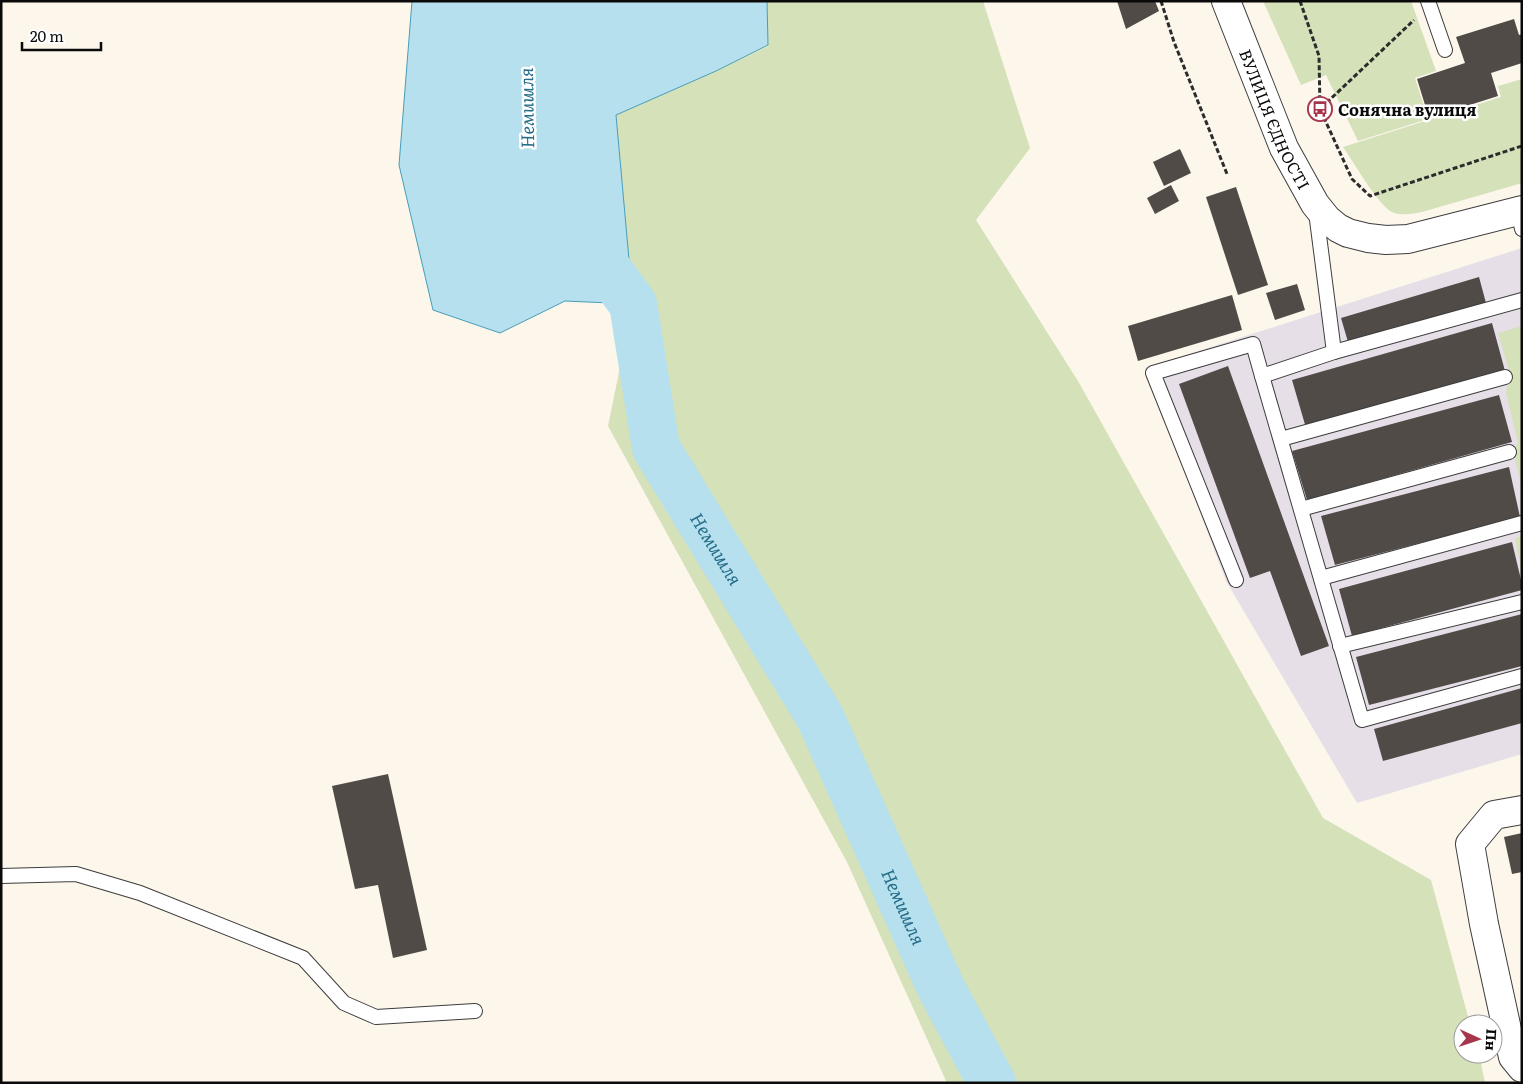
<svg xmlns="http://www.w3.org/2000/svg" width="1523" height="1084" font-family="Literata,serif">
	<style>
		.industrial { fill: #e6dfe8 }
		.green { fill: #d4e1b9 }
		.water { fill: #b6e0ed; stroke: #479dba }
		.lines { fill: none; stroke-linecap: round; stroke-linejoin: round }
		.river { stroke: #b6e0ed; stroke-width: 48 }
		.building { fill: #514b48 }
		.service-casing { stroke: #3d3d3d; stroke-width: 16 }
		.minor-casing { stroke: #3d3d3d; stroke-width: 30 }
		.tertiary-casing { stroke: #3d3d3d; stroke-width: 30 }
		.path { stroke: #2c2c2c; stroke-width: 3; stroke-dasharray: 5 2.5; stroke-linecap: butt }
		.service { stroke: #fff; stroke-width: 14 }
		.minor { stroke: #fff; stroke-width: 28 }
		.tertiary { stroke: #fff; stroke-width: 28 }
		.labels { text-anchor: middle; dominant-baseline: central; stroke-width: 5; stroke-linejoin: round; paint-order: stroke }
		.poi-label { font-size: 16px; font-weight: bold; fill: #0a0a0a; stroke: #fff; text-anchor: start }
		.street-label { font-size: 16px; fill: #0a0a0a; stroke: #fff }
		.water-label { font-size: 18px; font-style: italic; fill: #266d8a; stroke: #fff }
	</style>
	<rect width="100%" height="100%" fill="#fcf6eb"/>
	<polygon class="industrial" points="1522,248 1522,754 1357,803 1226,581 1145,368"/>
	<g class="green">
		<polygon points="767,1 983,1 1030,148 976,220 1078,381 1323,818 1431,880 1470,1024 1463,1024 1463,1054 1479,1054 1485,1083 947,1083 847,862 608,426 633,304 616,115 716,71 768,46"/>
		<polygon points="1263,1 1411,1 1436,71 1415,78 1428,119 1358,141 1326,75 1301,85"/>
		<path d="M1522,79V183L1422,212C1413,214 1400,216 1392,212C1378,205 1353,161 1343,147L1501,97L1498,86Z"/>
		<polygon points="1522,326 1522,489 1513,450 1518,443 1506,392 1510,374 1498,333"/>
		<polygon points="1522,536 1522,573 1515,538"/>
	</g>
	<polygon class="water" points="412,1 767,1 768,45 716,71 616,115 633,304 565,301 500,333 433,310 399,165"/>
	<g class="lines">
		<path class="river" id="s1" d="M594,251L633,304L656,448L820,717L941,988L992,1083"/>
	</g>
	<g class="building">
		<polygon points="1117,1 1155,1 1159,11 1126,29"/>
		<polygon points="1514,19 1519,35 1522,34 1522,63 1491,73 1498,96 1429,118 1417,79 1465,63 1456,37"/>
		<polygon points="1180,149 1191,173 1164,186 1153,162"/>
		<polygon points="1171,185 1179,201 1155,214 1147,198"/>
		<polygon points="1236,187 1268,285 1238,295 1206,197"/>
		<polygon points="1479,277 1486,303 1348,342 1341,318"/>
		<polygon points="1297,284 1305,310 1275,320 1266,293"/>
		<polygon points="1232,295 1242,330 1138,361 1128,326"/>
		<polygon points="1492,323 1505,371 1306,428 1292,380"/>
		<polygon points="1228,366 1329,646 1301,656 1270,571 1250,578 1179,384"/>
		<polygon points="1499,395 1512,442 1307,500 1292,451"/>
		<polygon points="1509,467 1520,517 1335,565 1321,516"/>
		<polygon points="1512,542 1522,584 1522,590 1352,636 1339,589"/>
		<polygon points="1522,614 1522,666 1369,705 1356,657"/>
		<polygon points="1522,688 1522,723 1383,761 1374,729"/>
		<polygon points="388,774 427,950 393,958 378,885 355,889 332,786"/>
		<polygon points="1522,833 1522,872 1512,874 1504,837"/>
	</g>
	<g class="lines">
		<defs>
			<g id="service">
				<polyline points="1428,1 1445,50"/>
				<polyline points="1518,211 1522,229"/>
				<polyline points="1316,212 1334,352"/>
				<polyline points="1522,300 1334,352 1262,376 1362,720 1522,676"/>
				<polyline points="1281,439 1505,377"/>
				<polyline points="1301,509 1509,452"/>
				<polyline points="1321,578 1522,523"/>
				<polyline points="1236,580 1153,373 1253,344 1262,376"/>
				<polyline points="1340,646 1522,602"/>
				<polyline points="1,876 76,874 140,893 303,958 344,1003 376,1017 475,1011"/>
			</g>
			<polyline id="minor" points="1522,810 1494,815 1470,844 1484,924 1513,1057 1522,1068"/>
			<g id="tertiary">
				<path id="s2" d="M1226,1L1284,148L1315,204L1327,219L1338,228L1348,233L1368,238L1386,240L1408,239L1522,210"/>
			</g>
		</defs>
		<use href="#service" class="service-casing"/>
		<use href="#minor" class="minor-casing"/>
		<use href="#tertiary" class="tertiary-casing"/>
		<g class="path">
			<polyline points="1161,1 1174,42 1227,174"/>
			<polyline points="1300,1 1319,56 1320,109 1352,179 1370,196 1522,146"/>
			<polyline points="1321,108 1414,20"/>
		</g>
		<use href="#service" class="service"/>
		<use href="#minor" class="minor"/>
		<use href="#tertiary" class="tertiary"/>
	</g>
	<defs>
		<symbol id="bus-ring" viewBox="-11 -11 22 22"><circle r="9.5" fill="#fff" stroke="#a7364c" stroke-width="1.5"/><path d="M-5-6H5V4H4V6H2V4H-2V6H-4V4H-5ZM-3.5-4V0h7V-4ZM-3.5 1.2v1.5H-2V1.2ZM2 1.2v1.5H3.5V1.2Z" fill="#a7364c"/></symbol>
	</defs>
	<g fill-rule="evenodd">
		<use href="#bus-ring" x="1306" y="95" width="28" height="28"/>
	</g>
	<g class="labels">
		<g class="poi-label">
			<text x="1338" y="109">Сонячна вулиця</text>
		</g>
		<g class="street-label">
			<text stroke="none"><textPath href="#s2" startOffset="128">ВУЛИЦЯ ЄДНОСТІ</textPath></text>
		</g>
		<g class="water-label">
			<text transform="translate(526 108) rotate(-91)">Немишля</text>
			<text stroke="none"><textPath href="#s1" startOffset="329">Немишля</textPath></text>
			<text stroke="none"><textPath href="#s1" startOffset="734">Немишля</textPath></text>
		</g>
	</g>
	<rect width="1523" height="1084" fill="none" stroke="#0a0a0a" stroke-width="5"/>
	<g transform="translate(1478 1039) rotate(93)"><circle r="24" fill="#ffffff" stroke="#9d9d9d"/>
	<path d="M0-4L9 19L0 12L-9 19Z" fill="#a7364c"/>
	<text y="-8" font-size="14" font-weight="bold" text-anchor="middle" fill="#0a0a0a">Пн</text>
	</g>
	<path d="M22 42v8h79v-8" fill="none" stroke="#0a0a0a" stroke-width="2.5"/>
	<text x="30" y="42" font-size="15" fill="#0a0a0a" stroke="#ffffff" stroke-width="4" paint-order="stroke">20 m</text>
</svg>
